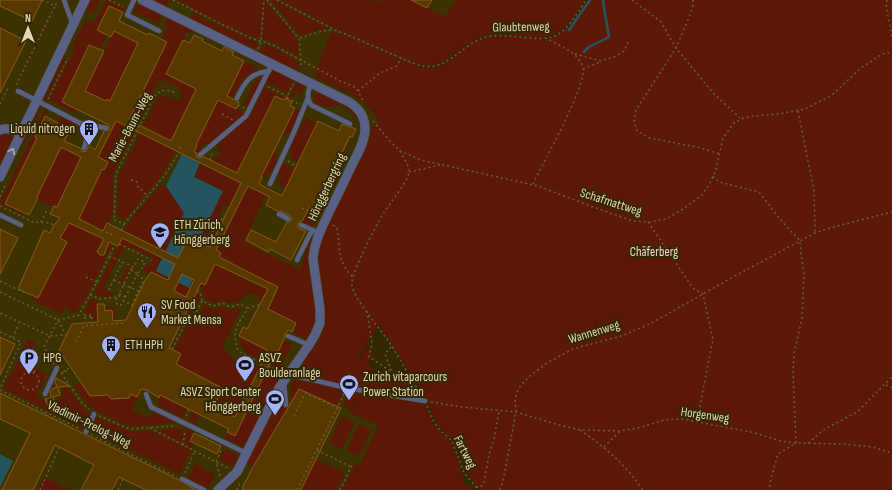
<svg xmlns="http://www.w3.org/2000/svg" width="892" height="490" font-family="'Sofia Sans Condensed',sans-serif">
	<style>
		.built { fill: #3c3100 }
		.green { fill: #5c1806 }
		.water { fill: #25545f }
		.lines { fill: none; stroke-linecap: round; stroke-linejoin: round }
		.stream { stroke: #25545f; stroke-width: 2.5 }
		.building { fill: #573900; stroke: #865c15; fill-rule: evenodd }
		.service-casing { stroke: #4e441d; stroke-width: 5.5 }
		.minor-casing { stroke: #4e441d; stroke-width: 10 }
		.path { stroke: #675d36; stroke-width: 1.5; stroke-dasharray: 2 3; stroke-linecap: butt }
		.service { stroke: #586086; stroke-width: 4.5 }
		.minor { stroke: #586086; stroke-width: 9 }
		.path-bridge { stroke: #675d36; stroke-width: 1.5; stroke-dasharray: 2 3; stroke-linecap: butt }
		.oneway { stroke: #b1ada3 }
		.labels { text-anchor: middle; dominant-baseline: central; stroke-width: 4; stroke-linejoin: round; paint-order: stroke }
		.street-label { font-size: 13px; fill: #e1d7b3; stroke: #322800 }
		.poi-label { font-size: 13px; fill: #e1d7b3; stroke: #322800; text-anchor: start }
		.park-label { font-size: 13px; fill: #f0d4cd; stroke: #322800 }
	</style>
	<rect width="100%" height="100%" fill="#322800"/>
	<polygon class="built" points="0,0 456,0 416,66 339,33 314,76 345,92 357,97 370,109 380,122 371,133 366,147 330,221 319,253 318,264 325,308 324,326 317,342 305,358 351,387 356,395 349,412 379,425 347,490 0,490"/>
	<g class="green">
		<polygon points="90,0 100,0 94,13 86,9"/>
		<polygon points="106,0 125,9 119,21 119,11 109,6 97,30 107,35 99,50 94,46 93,47 89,46 62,102 72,107 75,103 98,118 97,119 76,109 74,112 49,100 75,48 72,47 86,20 94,23"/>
		<polygon points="153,0 168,0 170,1 167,7"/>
		<path d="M177,0H263L260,39C232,30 204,14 177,0Z"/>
		<polygon points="265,0 296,37 298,42 299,55 297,57 275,43 262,39"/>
		<polygon points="270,0 274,0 329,29 316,30 301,36"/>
		<path d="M281,0H374L380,3L382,0H411L446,17L456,0H585C576,12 568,28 554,34C534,43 506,29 484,36C458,44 447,72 416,64L337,30Z"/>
		<path d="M588,0H892V490H480L467,473L454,441L439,427L434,418L426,397L379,324L366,346L360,352V357L362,359L363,350L369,349L372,352L371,359L368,361L375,375L389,377L411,382L426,406L434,426L451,442L458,460L465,485H471L476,490H342L355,464L359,466L379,425L349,412L356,396L349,409L343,406L349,392L355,395L349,391L351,387C337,383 300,379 303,361C311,350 322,339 324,325C329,298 313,272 320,245C328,217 345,191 358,165C363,153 370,141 371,128L372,126L375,127L380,122L370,109L357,97L314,76L331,32L347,36L416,66C448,77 458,45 484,38C500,34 528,39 545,40C568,34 575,17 588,0Z"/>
		<polygon points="141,4 163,15 159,23 134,11 137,6"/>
		<polygon points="193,12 215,24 257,42 258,45 256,50 190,18"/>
		<polygon points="168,17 193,29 191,33 187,32 166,74 196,89 171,141 143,127 157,98 163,96 180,101 182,96 179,87 159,79 138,124 129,120 167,42 162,39 168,27 164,25"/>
		<polygon points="114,31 138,43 110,101 107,100 106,101 85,91"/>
		<polygon points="265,44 277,49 300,63 299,72 259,52 262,45"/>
		<polygon points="62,57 66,59 45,101 43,96"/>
		<path d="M244,61L255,67L258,70C242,77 239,84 232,99L227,96Z"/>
		<polygon points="275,70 294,79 287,94 284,93 284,91 271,84 269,86 266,84 271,72"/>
		<polygon points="260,76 263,76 263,78 249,107 244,105 253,84"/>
		<path d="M297,81C303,84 305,89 302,95L296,92L292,100L289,98Z"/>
		<polygon points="264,87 285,97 284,100 275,96 237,173 211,160 212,157 218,158 221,151 217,147 220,142 251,115"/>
		<path d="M320,92L353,109L359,118L361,132L355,151L324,216L322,215C331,197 361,145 360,128C359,118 351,108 341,106C333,105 313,111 314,96Z"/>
		<polygon points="218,100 245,113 209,144 203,144 198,154 185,148 195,150 197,146 196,145"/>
		<polygon points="38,107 41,107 23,145 23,136"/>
		<polygon points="295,108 299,110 298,117 291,132 287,133 283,132"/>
		<polygon points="45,109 48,110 36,137 37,138 5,203 29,215 28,217 0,203"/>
		<polygon points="61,116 76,123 71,134 56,126"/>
		<polygon points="306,118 317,123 298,162 291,158 291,144"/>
		<polygon points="116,121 135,131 113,174 113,214 103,231 79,218 102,169 104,170 108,162 99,157"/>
		<polygon points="8,133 11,135 12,140 0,164 0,136 2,134"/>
		<polygon points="140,133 176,151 158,181 125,219 117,216 118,177"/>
		<polygon points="61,147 81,157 57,207 54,206 53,207 37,200 37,197"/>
		<path d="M274,151L276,152C278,164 272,170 264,178L261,177Z"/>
		<polygon points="200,163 241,183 229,207 224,205 219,217 221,218 217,226 215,225 212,231 209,230 206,237 201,242 199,241 223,191 194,176"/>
		<polygon points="283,163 295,170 286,188 280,186 279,170"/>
		<polygon points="160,186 166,186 184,213 165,251 124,231 129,221"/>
		<polygon points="248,186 266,195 244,242 301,270 307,245 313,237 316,319 315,326 308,340 294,333 295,330 293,329 296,323 268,309 278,287 219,257 221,253 217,250"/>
		<polygon points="307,213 317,218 312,228 302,222"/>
		<polygon points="69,223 113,243 89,292 76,313 64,307 61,314 31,299 33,296 46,282 47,282 66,242 60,238"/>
		<polygon points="215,230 217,231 210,247 206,245 211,235 213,236"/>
		<polygon points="122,238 162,258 156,271 189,287 193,279 194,280 186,297 174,291 177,284 152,272 150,275 143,271 147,264 151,265 154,259 126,245 121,255 119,255 104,289 113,293 113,296 102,297 94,293"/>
		<polygon points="215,264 268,289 262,301 259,301 257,293 245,294 242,300 233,302 231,304 222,300 214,304 203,298 202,290 198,288 201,283 205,285"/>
		<polygon points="128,265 131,267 123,283 120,281"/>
		<polygon points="196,293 199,295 200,298 194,310 181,323"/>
		<polygon points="90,299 99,302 99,304 97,305 98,312 104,307 114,307 115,321 113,321 112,311 105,311 106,322 94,323 93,315 84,315 84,313"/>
		<polygon points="204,305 213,309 222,306 229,310 236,308 241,310 222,348 235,360 241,358 260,367 235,417 212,406 215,402 217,402 222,387 176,364 181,354 175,350 186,327 199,314"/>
		<polygon points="239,336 267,350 263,361 243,351"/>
		<polygon points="28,339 35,342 26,364 47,374 36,396 44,400 45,404 52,407 56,407 66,385 81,406 91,414 84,429 4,389"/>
		<polygon points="283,340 292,344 280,369 270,364 273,357 275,358"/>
		<polygon points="267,369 277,376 278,381 262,414 248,408"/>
		<polygon points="292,380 313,383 345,390 337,406 299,389 290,404"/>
		<polygon points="81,382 90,396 108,395 111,399 128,398 131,394 139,397 132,410 149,418 152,413 155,413 176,423 138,426 125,425 95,410 88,405 74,386"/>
		<polygon points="160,395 187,409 183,418 158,406 157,402"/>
		<polygon points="279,396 284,408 289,406 253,467 246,463"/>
		<polygon points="246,411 260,418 248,442 246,441 243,447 225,438 227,432 235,436"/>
		<polygon points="193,412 201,415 196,425 188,420"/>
		<polygon points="342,416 355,422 342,449 329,443"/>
		<polygon points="98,417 129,431 151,430 191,450 179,474 89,430 95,418"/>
		<polygon points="359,424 371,430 359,456 346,451"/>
		<polygon points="182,428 184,429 182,443 156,430"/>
		<polygon points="186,429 194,431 190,441 194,443 192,448 185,444"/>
		<polygon points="225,449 239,456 233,467 219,460"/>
		<polygon points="316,459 345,473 337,490 301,490"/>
		<polygon points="195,464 215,474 208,489 188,479"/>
		<polygon points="44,477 70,490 38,490"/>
	</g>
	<g class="water">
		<polygon points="182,154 200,163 194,177 223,191 198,242 188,237 173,269 193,279 189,288 156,271 184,213 166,186"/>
		<polygon points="0,454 13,461 0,487"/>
	</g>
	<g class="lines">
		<g class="stream">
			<polyline points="569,30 590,0"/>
			<polyline points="584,52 589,47 609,37 603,2 604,0"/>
		</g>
	</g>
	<g class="building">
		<polygon points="0,0 42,0 32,21 0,6"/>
		<polygon points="411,0 432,0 427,8"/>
		<path d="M109,6L123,12L119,21L148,35L149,33L167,42L129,120L171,141L196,89L166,74L183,40L190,43L194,35L203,39L202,41L222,51L224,47L234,52L232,55L244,61L227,96L239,102L238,105L236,109L218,100L196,145H197L194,152L197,153L196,156L198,158L204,157L237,173L275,96L284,100L285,98L292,102L290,106L295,108L261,177H262L259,184L282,196L318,121L339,131L342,124L356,129L352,137L350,136L315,209L310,207L302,221L298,223V228L306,231L291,260L270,249L268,252L246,240L251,230L276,242L287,222H290L292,219L290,216L281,211H277L266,205L270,197L248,186L216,250L221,253L219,257L278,287L268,309L296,323L292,332L288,330L285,334V337L275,358L273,357L235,436L227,432L229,429L160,395L159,398L147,390L141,389L137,397L131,394L129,398L111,399L108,395L90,396L59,350L72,324L98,322L97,304H104L105,311L112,310L113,321L126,320L145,280L151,272L168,280L175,264L122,238L118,246L109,242L104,255H100L97,252L104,239L69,223L60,238L67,242L38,298L18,289L44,230L50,233L54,225L60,218L50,214L54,206L57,207L81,157L61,147L37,197L38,198L29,215L5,204L37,138L35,137L45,116L58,123L56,126L69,133L64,141L80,148L83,152L86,151L89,145L95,150L104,131L109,130V125L62,102L89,45L104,51L85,91L106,101L107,99L110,101L138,43L114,31L111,37L97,30ZM116,121L241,183L210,247L189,237L178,258L107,223L103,231L79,219L102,169L104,170L108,162L98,157ZM215,264L268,289L247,329L243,327L239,336L267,350L260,367L235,417L214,407L222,388L176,364L181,354L169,348L201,283L205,285ZM182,274L194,280L186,297L174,291Z"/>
		<polygon points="0,28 26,41 0,93"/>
		<polygon points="0,229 18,238 0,274"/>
		<polygon points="0,337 15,344 0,375"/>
		<polygon points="56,378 70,386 58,387 60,395 53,397 55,405 48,406 45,399 51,398 50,392 52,389 57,387 55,382"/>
		<polygon points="299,389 341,408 301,490 243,490 243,486 253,467"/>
		<polygon points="0,393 179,480 196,490 146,490 119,477 112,490 81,490 94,465 55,445 33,490 2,490 30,433 0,419"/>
		<polygon points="194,433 221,446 217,454 190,441"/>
	</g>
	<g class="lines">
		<defs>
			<g id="service">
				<polyline points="64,0 73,25"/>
				<polyline points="134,0 127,15 159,31"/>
				<path d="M311,83C308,92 306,97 311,105L350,124"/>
				<polyline points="18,91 80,123 106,128"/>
				<path d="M237,98C245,82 250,73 269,71"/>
				<path d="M80,123C87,131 88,138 84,148"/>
				<polyline points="200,155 246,116 272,64"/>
				<polyline points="270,184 294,132 307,100"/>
				<polyline points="279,214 288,219"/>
				<polyline points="0,215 21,225"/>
				<polyline points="301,225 315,231"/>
				<polyline points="297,260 310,234 313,231"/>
				<polyline points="288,336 309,345"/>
				<polyline points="288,374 347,388 425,401"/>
				<polyline points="284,383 286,405"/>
				<polyline points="45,394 57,368"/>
				<polyline points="146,394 151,407 246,453"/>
				<polyline points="86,432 94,414"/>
				<polyline points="182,479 204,490"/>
			</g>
			<g id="minor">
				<path d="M142,0L349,102C359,108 365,117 365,129C365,141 358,153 353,163C345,179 338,195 330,210C323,226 314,241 313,259L320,309V323L315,335L309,345L279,388L237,472L218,490"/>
				<path d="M0,130C8,127 13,130 21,133"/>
				<polyline points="0,177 85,0"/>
			</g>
		</defs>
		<use href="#service" class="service-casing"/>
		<use href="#minor" class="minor-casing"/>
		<g class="path">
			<polyline points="42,0 55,6 58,1"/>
			<polyline points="109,0 123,7"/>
			<polyline points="173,0 250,38 273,45 340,81 353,86 358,91 364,103"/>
			<polyline points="267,0 299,39 301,61 300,68"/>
			<path d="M277,0L335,30L348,35L415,64C445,75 458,47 483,38C506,30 537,45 557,35C569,28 578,12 586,0"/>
			<polyline points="632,0 661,22 676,48 713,93 740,118"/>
			<polyline points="693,0 693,5 688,20 676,48 636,110 634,120 637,131 649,138 697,147 720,154"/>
			<polyline points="887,0 886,7 892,36"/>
			<polyline points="300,38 322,31 333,30"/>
			<polyline points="258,49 261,41 264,0"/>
			<polyline points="575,54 601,61 614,57 624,51 628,42"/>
			<polyline points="583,69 600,62"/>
			<polyline points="16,85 55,6"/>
			<polyline points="268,87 287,96"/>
			<polyline points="358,91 380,73 397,66 401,58"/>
			<polyline points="287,98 299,104"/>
			<polyline points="48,99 68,58"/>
			<polyline points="286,99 293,84"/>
			<polyline points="0,104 8,88"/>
			<polyline points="238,105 244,108"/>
			<polyline points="798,111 814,191 815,233"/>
			<polyline points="222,114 233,120"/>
			<polyline points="373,121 391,142 400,151 421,160 538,186 593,207 633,221 650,222 666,219 683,209 702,195 710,183 716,170 723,138 734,123 741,119 753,116 779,114 805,109 832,95 861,68 882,54 892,52"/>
			<polyline points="180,149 181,146"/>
			<path d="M400,151C402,157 409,164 409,170C410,180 389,204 383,214C376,226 350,274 352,286C354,298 379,328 387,339C399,357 409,376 421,394"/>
			<polyline points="210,160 212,154"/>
			<polyline points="288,161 296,166"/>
			<polyline points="409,172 440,165"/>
			<polyline points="713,176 719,182 759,192 780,219 800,241 801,254 804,273 802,318 794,354 793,373 796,443 778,454 771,478 769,490"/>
			<polyline points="131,180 137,182 138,187 148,196"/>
			<path d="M533,184C542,165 587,85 583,68C579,52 559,46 546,38"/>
			<polyline points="0,197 6,183"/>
			<polyline points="0,206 33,222 50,223 54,225"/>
			<polyline points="302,208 318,216"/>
			<polyline points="41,222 47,210"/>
			<polyline points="648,222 693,288 703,294 713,339 697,421"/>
			<polyline points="124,224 165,175 179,152"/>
			<path d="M333,225L337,228C341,250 336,260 353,277"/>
			<path d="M121,230L124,224L114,220L116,174L154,97C160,89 167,89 176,93"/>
			<polyline points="106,232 111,234 109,238"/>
			<path d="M202,243C210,235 218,227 223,216H225"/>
			<polyline points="119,244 151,260"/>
			<polyline points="109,256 134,267 138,259 145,262 141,270 138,273"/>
			<polyline points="131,270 138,274"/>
			<polyline points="86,277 97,282"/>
			<polyline points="114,280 138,291 132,305 124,301"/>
			<polyline points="0,281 23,292 25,292"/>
			<polyline points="109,290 122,262"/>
			<polyline points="197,291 200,292 202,301 213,306 223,303 230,307 240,304 248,308"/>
			<polyline points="0,292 58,320 66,335 50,336 0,313"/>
			<polyline points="139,292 138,291 144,279"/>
			<polyline points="119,294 126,297"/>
			<polyline points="90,295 100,299 119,297 119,294 132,267"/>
			<polyline points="116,298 117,305 121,305 137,275 145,280"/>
			<path d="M259,305L248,308C237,326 231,330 238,351L262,363"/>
			<polyline points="367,311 372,344 369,357 392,372"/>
			<polyline points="91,317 84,318 84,315 92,315 92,323"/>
			<polyline points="0,332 21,342 0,389"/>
			<polyline points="13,338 19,323"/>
			<polyline points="76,342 84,326 125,323"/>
			<polyline points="391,347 385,354 392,372 400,377 413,381"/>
			<polyline points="172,349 185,324 197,311 202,301"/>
			<polyline points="54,364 44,347 58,320 79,315 97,282 115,244"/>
			<polyline points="268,366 281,373"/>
			<circle cx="30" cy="381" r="9"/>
			<polyline points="34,372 36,368"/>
			<polyline points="61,373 82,403 89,409"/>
			<polyline points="61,374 66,371 64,369"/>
			<polyline points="886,385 892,388"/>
			<polyline points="0,390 80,429"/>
			<polyline points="431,402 462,407 516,412 559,425 580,430 620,431 638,428 664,420 682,419 751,432 781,441 796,443 843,444 873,447 892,453"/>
			<polyline points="427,406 433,420 439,429 452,441 464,473 476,487 477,490"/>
			<polyline points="247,410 256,414"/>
			<polyline points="42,413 69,426"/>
			<polyline points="99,416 122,426 130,429 174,426"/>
			<polyline points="186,416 189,410"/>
			<polyline points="294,416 305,393 337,408"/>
			<polyline points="150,428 228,468"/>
			<path d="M580,430C606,448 624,463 643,490"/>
			<polyline points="91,435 177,477"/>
			<polyline points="808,443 825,429 857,412 892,377"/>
			<polyline points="183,445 185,431"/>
			<polyline points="604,447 620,431"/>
			<polyline points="317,450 351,467"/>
			<polyline points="185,473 195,451"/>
			<polyline points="220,476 216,462 222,448"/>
			<polyline points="476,487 481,487 484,482 489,455 494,439 499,411"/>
			<polyline points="40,490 59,448"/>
			<polyline points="118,490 123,479"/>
			<polyline points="237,490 241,481"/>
			<polyline points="297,490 344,394"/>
			<polyline points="340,490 353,463"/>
			<polyline points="500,490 503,481 516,412 515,399 517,392 521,385 531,375 547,363 573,349 621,336 650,324 733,277 815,233 830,228 892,212"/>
		</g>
		<use href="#service" class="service"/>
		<use href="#minor" class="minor"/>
		<polyline class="path-bridge" points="63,372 71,367"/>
	</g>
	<defs><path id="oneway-chevron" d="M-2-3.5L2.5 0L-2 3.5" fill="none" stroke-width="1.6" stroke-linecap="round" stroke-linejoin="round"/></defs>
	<use class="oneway" href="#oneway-chevron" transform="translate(12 151) rotate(-64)"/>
	<defs>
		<symbol id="building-pin" viewBox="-11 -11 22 30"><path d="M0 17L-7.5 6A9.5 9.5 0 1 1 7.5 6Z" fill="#a4b2fc" stroke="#322800"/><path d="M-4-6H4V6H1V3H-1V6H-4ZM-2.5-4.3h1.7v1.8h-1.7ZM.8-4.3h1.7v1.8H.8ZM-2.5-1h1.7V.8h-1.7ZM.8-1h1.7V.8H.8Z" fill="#111"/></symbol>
		<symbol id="university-pin" viewBox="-11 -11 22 30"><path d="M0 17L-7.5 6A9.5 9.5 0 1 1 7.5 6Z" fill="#a4b2fc" stroke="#322800"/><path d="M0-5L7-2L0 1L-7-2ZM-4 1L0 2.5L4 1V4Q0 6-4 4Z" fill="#111"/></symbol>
		<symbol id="restaurant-pin" viewBox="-11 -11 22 30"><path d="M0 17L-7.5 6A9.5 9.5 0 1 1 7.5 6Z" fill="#a4b2fc" stroke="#322800"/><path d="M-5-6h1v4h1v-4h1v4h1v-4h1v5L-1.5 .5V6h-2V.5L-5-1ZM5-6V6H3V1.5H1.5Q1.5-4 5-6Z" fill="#111"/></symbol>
		<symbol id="parking-pin" viewBox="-11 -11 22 30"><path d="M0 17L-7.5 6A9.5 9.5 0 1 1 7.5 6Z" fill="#a4b2fc" stroke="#322800"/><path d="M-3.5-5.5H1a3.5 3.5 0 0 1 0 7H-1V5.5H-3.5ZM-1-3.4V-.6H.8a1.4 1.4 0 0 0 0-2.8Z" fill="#111"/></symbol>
		<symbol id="stadium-pin" viewBox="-11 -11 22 30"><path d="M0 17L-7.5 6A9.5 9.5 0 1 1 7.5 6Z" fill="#a4b2fc" stroke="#322800"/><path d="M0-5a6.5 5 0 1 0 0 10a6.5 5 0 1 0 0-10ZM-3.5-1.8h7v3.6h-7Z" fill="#111"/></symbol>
	</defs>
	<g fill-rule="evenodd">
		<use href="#building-pin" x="78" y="118" width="22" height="30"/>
		<use href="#university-pin" x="149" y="221" width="22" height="30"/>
		<use href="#restaurant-pin" x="136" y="301" width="22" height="30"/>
		<use href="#building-pin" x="100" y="334" width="22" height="30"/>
		<use href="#parking-pin" x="18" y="347" width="22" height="30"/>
		<use href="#stadium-pin" x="234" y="354" width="22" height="30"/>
		<use href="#stadium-pin" x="338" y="373" width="22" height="30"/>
		<use href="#stadium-pin" x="264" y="388" width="22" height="30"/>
	</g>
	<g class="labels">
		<g class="street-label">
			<text transform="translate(521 27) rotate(-1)">Glaubtenweg</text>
			<text transform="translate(130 127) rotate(-62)">Marie-Baum-Weg</text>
			<text transform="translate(327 187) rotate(-65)">Hönggerbergring</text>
			<text transform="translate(611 202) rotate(18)">Schafmattweg</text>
			<text transform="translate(594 332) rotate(-17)">Wannenweg</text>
			<text transform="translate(705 415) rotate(8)">Horgenweg</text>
			<text transform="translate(89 424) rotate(26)">Vladimir-Prelog-Weg</text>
			<text transform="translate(465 452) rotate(63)">Fartweg</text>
		</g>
		<g class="poi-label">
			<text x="75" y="129" text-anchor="end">Liquid nitrogen</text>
			<text x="174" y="225">ETH Zürich,<tspan x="174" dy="15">Hönggerberg</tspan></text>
			<text x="161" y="305">SV Food<tspan x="161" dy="15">Market Mensa</tspan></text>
			<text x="125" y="345">ETH HPH</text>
			<text x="43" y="358">HPG</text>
			<text x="259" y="358">ASVZ<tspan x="259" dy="15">Boulderanlage</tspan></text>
			<text x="363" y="377">Zurich vitaparcours<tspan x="363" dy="15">Power Station</tspan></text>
			<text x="261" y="392" text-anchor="end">ASVZ Sport Center<tspan x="261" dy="15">Hönggerberg</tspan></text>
		</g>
		<g class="park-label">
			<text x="654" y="252">Chäferberg</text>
		</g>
	</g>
	<g transform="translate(28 28)" stroke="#322800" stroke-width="3" paint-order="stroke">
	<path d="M0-3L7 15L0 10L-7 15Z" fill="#e1d7b3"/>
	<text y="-6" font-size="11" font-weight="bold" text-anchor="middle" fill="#e1d7b3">N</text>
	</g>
</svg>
